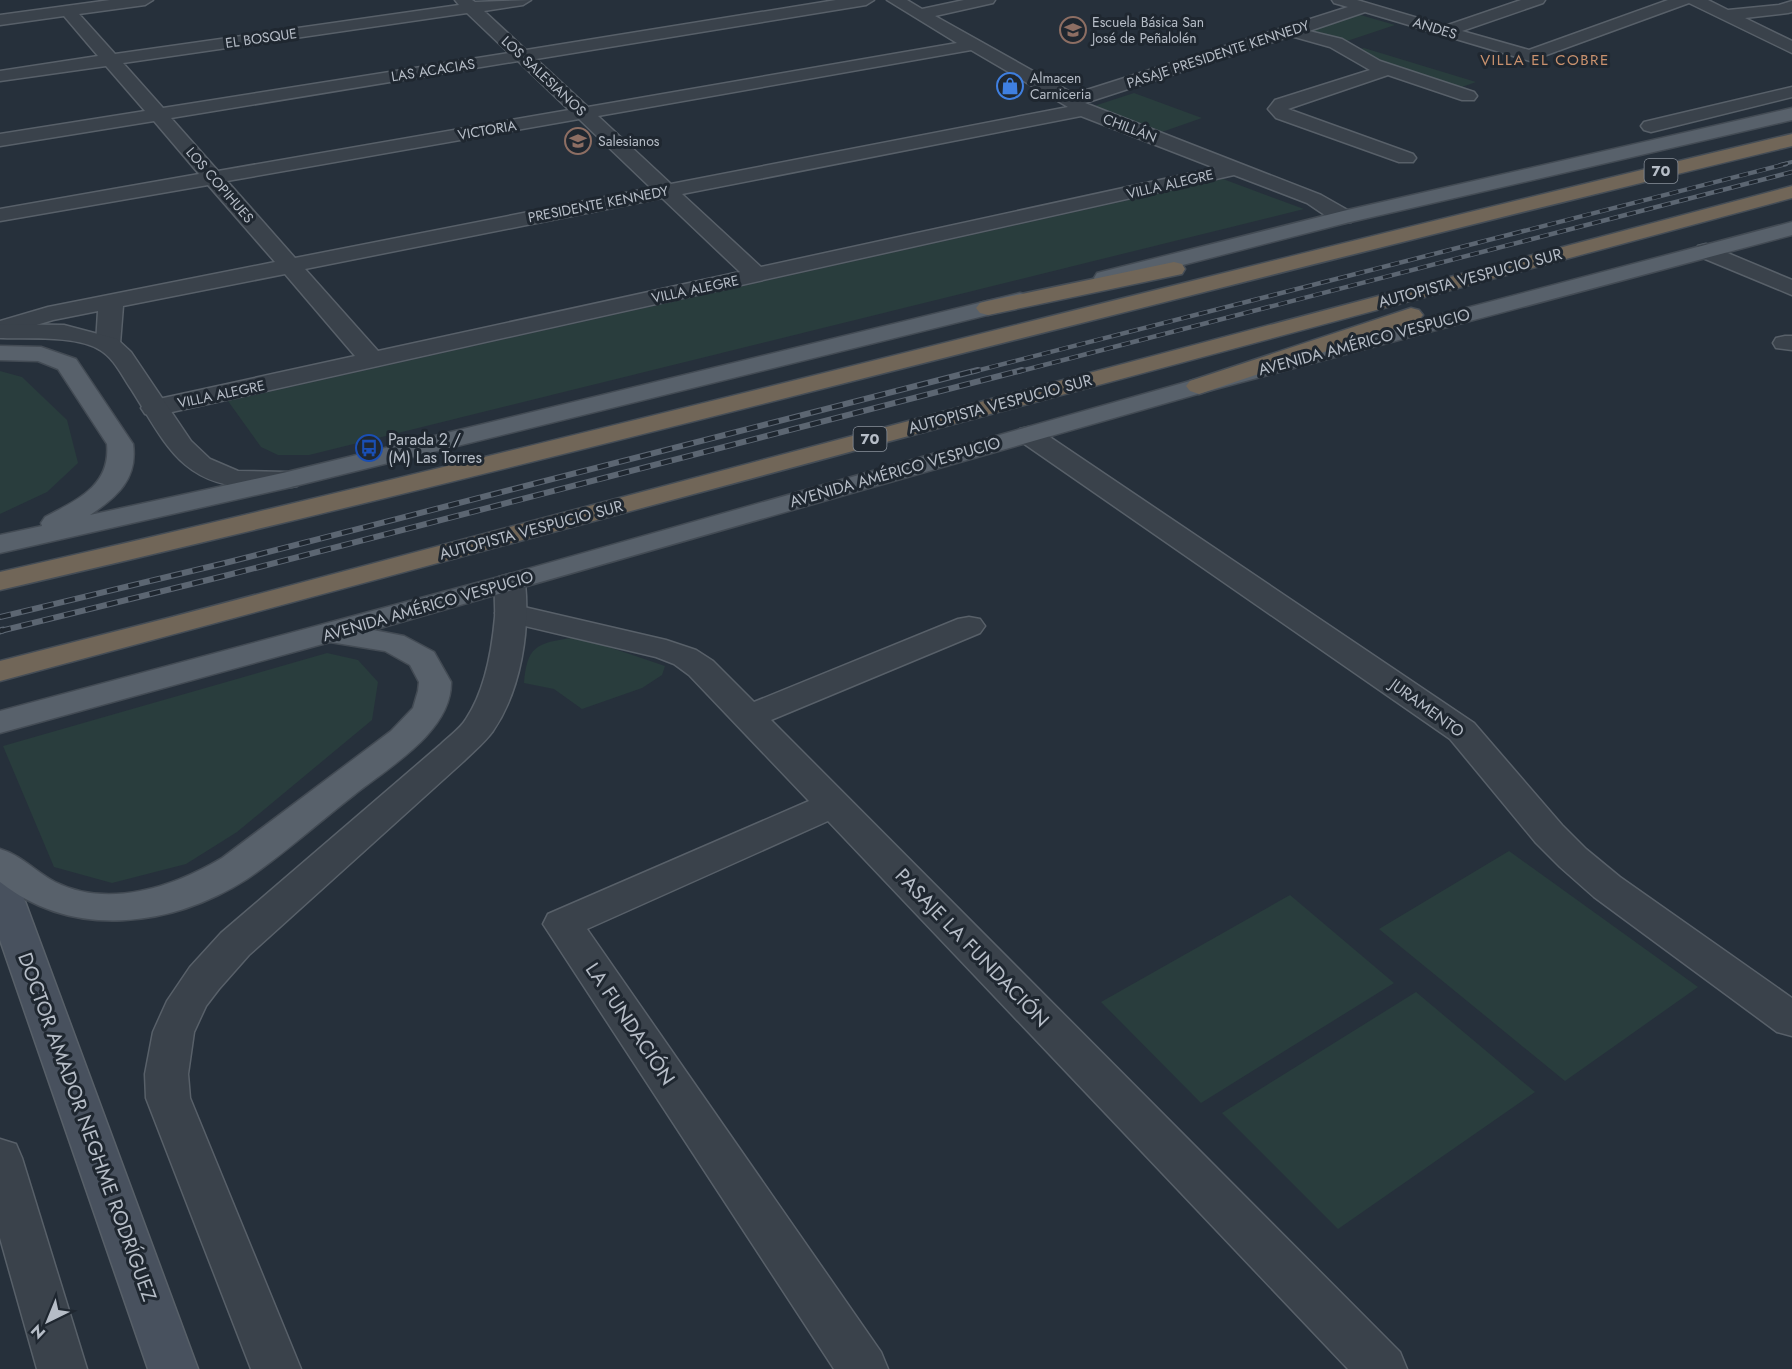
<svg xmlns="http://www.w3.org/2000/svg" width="1792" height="1369" font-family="Jost,sans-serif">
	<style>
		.green { fill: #293d3d }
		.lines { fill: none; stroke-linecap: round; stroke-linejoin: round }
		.minor-casing { stroke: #586069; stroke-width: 3 }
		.tertiary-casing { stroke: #586069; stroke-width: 3 }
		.secondary-casing { stroke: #586069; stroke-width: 3 }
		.primary-casing { stroke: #434b54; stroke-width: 3 }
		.motorway-casing { stroke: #454d56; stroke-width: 3 }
		.minor { fill: #3a424b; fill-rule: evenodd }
		.tertiary { fill: #3a424b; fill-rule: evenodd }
		.secondary { fill: #48515e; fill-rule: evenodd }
		.primary { fill: #58616b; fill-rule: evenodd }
		.motorway { fill: #716658; fill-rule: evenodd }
		.rail-far3-casing { stroke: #5c6672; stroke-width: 4 }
		.rail-far2-casing { stroke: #5c6672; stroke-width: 4.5 }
		.rail-far1-casing { stroke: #5c6672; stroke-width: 6 }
		.rail-casing { stroke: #5c6672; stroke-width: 7 }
		.rail-far3 { stroke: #1f2730; stroke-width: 2; stroke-dasharray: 8; stroke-linecap: butt }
		.rail-far2 { stroke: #1f2730; stroke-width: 3; stroke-dasharray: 9; stroke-linecap: butt }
		.rail-far1 { stroke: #1f2730; stroke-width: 4; stroke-dasharray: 11; stroke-linecap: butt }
		.rail { stroke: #1f2730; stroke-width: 4.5; stroke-dasharray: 14; stroke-linecap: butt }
		.labels { text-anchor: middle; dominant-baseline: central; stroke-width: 6; stroke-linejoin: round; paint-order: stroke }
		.far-poi-label { font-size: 14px; fill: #b6bdc7; stroke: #1f2730; text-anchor: start }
		.far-street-label { font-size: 14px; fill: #b6bdc7; stroke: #1f2730 }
		.far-neighbourhood-label { font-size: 15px; letter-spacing: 1.5px; fill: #ca926e; stroke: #1f2730 }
		.shield { fill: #1f2730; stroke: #89909a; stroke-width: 1.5 }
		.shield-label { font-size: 15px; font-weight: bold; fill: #b6bdc7 }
		.street-label { font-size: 16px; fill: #b6bdc7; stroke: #1f2730 }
		.poi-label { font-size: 16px; fill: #b6bdc7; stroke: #1f2730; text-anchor: start }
		.near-street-label { font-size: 20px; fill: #b6bdc7; stroke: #1f2730 }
	</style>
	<rect width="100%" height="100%" fill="#26303b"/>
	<g class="green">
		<polygon points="1357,14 1395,25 1344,42 1305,31"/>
		<polygon points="1364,48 1476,82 1459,88 1380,64 1357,50"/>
		<polygon points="1134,93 1202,118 1159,133 1091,107"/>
		<polygon points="1223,179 1304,209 309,455 278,455 261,447 228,401"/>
		<polygon points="0,371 22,377 67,420 78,463 47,492 0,514"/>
		<path d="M571,638L588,640L665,666L662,675L642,688L582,709L554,689L524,683C527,647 536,643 571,638Z"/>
		<polygon points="327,653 358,660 378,682 372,720 237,832 186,864 112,883 54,867 3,746"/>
		<polygon points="1509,851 1698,987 1565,1081 1379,929"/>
		<polygon points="1290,895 1394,983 1201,1103 1101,1002"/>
		<polygon points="1416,992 1535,1092 1338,1229 1222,1113"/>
	</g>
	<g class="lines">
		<defs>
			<g id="minor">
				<path d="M110,0H153L145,5L79,14L115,54L459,5L455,0H472L475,2L531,0L523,5L484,11L526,50L836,0H874L866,5L536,59L588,107L957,43L887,0H907L922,9L964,0H995L993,3L935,16L1074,94L1348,7L1334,3L1332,0H1357L1445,26L1521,0H1545L1543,3L1462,31L1529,50L1668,0H1708L1728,10L1779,5L1792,1V12L1788,13L1745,18L1792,41V53L1689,3L1530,61L1365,12L1309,31L1342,39L1380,61L1474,92L1477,96L1474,100H1462L1388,75L1288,109L1413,154L1416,158L1413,162H1399L1276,118L1268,109L1275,100L1370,70L1330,47L1291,36L1085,103L1321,195L1351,212L1354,217L1351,222L1343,223L1335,222L1307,203L1234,175L154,416L145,414L141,408L145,402L355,356L285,274L123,306L120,344L117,349L108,351L99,349L96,344L98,311L53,320L0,336V321L48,307L275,262L208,185L0,221V209L199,174L154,121L0,146V134L145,111L106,66L0,81V71L98,56L64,16L0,25V15ZM467,13L509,53L163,108L123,63ZM971,50L1068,107L671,184L598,116ZM518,61L569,110L218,171L171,118ZM1081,116L1215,168L761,267L682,194ZM579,119L651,188L295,258L227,181ZM662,198L740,272L378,351L305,269Z"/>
				<polygon points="1792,87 1792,97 1651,132 1644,130 1641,126 1644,122"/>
				<polygon points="1706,244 1792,280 1792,295 1698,256 1695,251 1698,246"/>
				<polygon points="1785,336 1792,336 1792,350 1776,348 1773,343 1776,338"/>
				<polygon points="1029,427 1038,429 1474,723 1562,825 1586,849 1620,877 1792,998 1792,1036 1777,1032 1594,897 1560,867 1536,843 1450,739 1020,441 1016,435 1020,429"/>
				<polygon points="511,604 666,640 696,650 713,661 754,702 958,619 969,617 980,619 985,626 980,633 771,720 1400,1352 1407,1369 1348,1369 828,821 587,929 881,1352 888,1369 834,1369 543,924 548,914 809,801 689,675 674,664 656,657 500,620 495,613 500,606"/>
			</g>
			<g id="tertiary">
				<path d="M0,324L64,325L117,339L131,352L191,441L210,459L238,471L287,472L297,474L301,480L297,486C283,489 270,488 256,488C181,486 166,444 131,389C122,376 114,358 100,350C76,335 27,339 0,338Z"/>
				<path d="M510,574L521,577L525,583C530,631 521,690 493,731C485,742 474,751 464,761L249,955L219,989L206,1006L194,1032L188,1074L190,1098L301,1369H251L146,1098L145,1074L153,1032L167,1001L190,967L221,933L440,745C448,737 460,729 466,719C485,691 492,650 495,617C496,604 492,587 499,577Z"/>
				<polygon points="0,1139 16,1144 22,1158 87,1369 37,1369 0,1238"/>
			</g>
			<polygon id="secondary" points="0,871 13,875 19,885 198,1369 148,1369 0,940"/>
			<g id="primary">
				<polygon points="1792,108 1792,120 1346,223 1105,285 1097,283 1094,278 1097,273 1343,211"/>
				<path d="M1792,222V235L1208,391L373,630L404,636L434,652L451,682C452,731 389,767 354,795C319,822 284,854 247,879C172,927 73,940 0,882V849C21,855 36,872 55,882C109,909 173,887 222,858L391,731L413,708L418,691L419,682L410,665L385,651L330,642L0,733V711L499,577L1190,381Z"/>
				<path d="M1020,293L1028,295L1032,300L1028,305L287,488L0,553V535L42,526L41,523L45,517C77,500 111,486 107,444L58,369L38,361L0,360V346L41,347L76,359L133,444C138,479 117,497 90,515L287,472Z"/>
			</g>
			<g id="motorway">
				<path d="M1792,134V146C1194,290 600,451 0,590V572C600,435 1194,276 1792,134Z"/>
				<polygon points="1792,186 1792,198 0,681 0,661 172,617"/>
				<polygon points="1174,262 1182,264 1185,269 1182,274 988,315 980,313 976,308 980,303 988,301"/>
				<polygon points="1411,308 1419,310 1423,315 1419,320 1208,391 1199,394 1190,391 1186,386 1190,381"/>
			</g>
		</defs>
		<use href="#minor" class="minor-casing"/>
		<use href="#tertiary" class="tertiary-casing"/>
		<use href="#secondary" class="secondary-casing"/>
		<use href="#primary" class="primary-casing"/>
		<use href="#motorway" class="motorway-casing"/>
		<use href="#minor" class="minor"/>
		<use href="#tertiary" class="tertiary"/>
		<use href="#secondary" class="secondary"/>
		<use href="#primary" class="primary"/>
		<use href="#motorway" class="motorway"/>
		<defs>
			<polyline id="rail-far3" points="1780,165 1792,162"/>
			<g id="rail-far2">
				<polyline points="972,372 1786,164"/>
				<polyline points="1017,372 1792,172"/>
			</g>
			<g id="rail-far1">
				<polyline points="0,617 225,563 978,370"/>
				<polyline points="0,631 228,575 1022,370"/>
			</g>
			<polyline id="rail" points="0,631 3,630"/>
		</defs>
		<use href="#rail-far3" class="rail-far3-casing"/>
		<use href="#rail-far2" class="rail-far2-casing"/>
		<use href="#rail-far1" class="rail-far1-casing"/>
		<use href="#rail" class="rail-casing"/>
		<use href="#rail-far3" class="rail-far3"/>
		<use href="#rail-far2" class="rail-far2"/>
		<use href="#rail-far1" class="rail-far1"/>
		<use href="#rail" class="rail"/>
	</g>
	<defs>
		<symbol id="school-ring" viewBox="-11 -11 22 22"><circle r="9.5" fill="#1f2730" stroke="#8d6e63" stroke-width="1.5"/><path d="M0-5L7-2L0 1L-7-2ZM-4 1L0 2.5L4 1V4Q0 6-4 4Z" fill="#8d6e63"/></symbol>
		<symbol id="shop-ring" viewBox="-11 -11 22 22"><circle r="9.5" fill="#1f2730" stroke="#3f7fe0" stroke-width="1.5"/><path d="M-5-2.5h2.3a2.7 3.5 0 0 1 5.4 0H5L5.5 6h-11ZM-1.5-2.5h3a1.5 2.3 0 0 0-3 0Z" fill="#3f7fe0"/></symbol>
		<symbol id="bus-ring" viewBox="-11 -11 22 22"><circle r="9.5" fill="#1f2730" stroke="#1a4fb4" stroke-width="1.5"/><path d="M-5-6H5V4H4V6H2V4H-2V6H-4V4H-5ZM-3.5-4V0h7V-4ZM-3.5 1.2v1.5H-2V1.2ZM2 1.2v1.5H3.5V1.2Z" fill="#1a4fb4"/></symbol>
	</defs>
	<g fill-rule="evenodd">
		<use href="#school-ring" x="1058" y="15" width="30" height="30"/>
		<use href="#shop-ring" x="995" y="71" width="30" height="30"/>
		<use href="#school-ring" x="563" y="126" width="30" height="30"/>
		<use href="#bus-ring" x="354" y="433" width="30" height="30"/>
	</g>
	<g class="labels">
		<g class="far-poi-label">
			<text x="1092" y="22">Escuela Básica San<tspan x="1092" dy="16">José de Peñalolén</tspan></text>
			<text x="1030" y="78">Almacen<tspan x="1030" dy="16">Carniceria</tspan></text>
			<text x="598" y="141">Salesianos</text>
		</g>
		<g class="far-street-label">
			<text transform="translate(1435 28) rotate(17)">ANDES</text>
			<text transform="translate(261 38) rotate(-8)">EL BOSQUE</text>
			<text transform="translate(1218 54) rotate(-18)">PASAJE PRESIDENTE KENNEDY</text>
			<text transform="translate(433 70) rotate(-9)">LAS ACACIAS</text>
			<text transform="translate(544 76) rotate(43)">LOS SALESIANOS</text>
			<text transform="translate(1130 128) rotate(21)">CHILLÁN</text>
			<text transform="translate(487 130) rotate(-10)">VICTORIA</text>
			<text transform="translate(1170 184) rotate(-13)">VILLA ALEGRE</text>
			<text transform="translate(220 185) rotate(49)">LOS COPIHUES</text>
			<text transform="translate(598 204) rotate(-11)">PRESIDENTE KENNEDY</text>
			<text transform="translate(695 289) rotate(-12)">VILLA ALEGRE</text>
			<text transform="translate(221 394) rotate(-12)">VILLA ALEGRE</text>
		</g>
		<g class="far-neighbourhood-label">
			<text x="1545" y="60">VILLA EL COBRE</text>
		</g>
		<g class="shield">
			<rect x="1644.5" y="159" width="33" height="24" rx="4.5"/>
			<rect x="853.5" y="427" width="33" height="24" rx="4.5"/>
		</g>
		<g class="shield-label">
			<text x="1661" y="171">70</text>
			<text x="870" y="439">70</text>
		</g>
		<g class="street-label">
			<text transform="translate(1470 278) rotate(-15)">AUTOPISTA VESPUCIO SUR</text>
			<text transform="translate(1364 342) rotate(-15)">AVENIDA AMÉRICO VESPUCIO</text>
			<text transform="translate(1000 404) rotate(-15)">AUTOPISTA VESPUCIO SUR</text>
			<text transform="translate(895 472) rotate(-16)">AVENIDA AMÉRICO VESPUCIO</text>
			<text transform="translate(531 530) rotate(-15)">AUTOPISTA VESPUCIO SUR</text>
			<text transform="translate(428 606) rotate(-16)">AVENIDA AMÉRICO VESPUCIO</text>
			<text transform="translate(1427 708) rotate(36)">JURAMENTO</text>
		</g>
		<g class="poi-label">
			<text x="388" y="439">Parada 2 /<tspan x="388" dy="18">(M) Las Torres</tspan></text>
		</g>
		<g class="near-street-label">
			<text transform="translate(972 948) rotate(46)">PASAJE LA FUNDACIÓN</text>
			<text transform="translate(630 1024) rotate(56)">LA FUNDACIÓN</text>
			<text transform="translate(87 1127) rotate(70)">DOCTOR AMADOR NEGHME RODRÍGUEZ</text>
		</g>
	</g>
	<g transform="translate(48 1321) rotate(223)" stroke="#1f2730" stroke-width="4.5" paint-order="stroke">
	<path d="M0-4.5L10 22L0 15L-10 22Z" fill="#b6bdc7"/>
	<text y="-9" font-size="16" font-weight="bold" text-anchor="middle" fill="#b6bdc7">N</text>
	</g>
</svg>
